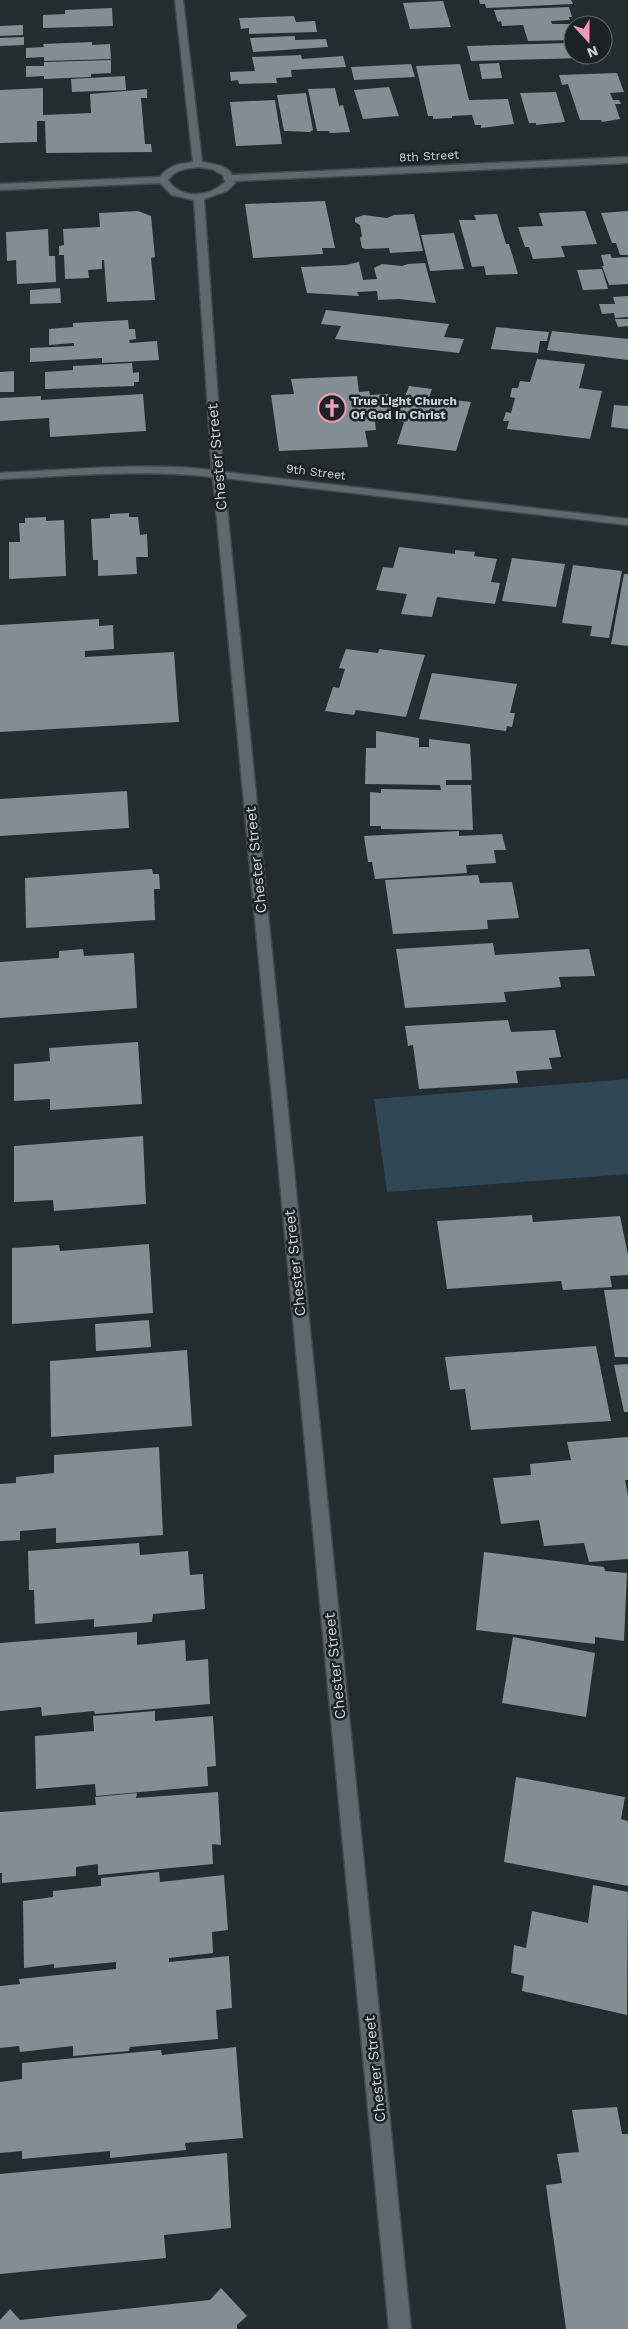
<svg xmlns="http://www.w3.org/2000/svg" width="628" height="2329" font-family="'Work Sans',sans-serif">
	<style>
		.green { fill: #2e4656 }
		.building { fill: #838d94 }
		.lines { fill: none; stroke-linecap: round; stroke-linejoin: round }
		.street-casing { stroke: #42494e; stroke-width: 3 }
		.street { fill: #5e686f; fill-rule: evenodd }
		.labels { text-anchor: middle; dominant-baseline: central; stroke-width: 5; stroke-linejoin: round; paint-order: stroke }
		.far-street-label { font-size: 12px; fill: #cdd3d6; stroke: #1a2227 }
		.far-poi-label { font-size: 12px; font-weight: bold; fill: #cdd3d6; stroke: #1a2227; text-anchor: start }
		.street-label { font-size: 15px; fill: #cdd3d6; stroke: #1a2227 }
	</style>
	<rect width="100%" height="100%" fill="#232c31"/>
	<polygon class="green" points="628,1079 628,1174 387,1192 374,1099"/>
	<g class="building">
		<polygon points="479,0 571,0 573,4 486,8 485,4 480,4"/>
		<polygon points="443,1 451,27 410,29 403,3"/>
		<polygon points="569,7 572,17 569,17 570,20 551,21 552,24 573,24 573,40 528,41 523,25 502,26 501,21 498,22 494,10"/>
		<polygon points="112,8 113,26 43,28 43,15 65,14 65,10"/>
		<polygon points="294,16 296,22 315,21 317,32 249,34 249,28 241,29 239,18"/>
		<polygon points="23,25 23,35 0,36 0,26"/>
		<polygon points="295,36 295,40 326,39 328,47 253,52 250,38"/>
		<polygon points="24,37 24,45 0,46 0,38"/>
		<polygon points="92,42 92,45 110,44 111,59 44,61 44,57 26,58 26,48 44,47 43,44"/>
		<polygon points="570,43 573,55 583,55 584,58 471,61 467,46"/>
		<polygon points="301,55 302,59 343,56 346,67 291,70 292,77 276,78 277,83 239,84 238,80 231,81 230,72 255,71 252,57"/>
		<polygon points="111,60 111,73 91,74 91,77 44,79 44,76 26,77 26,66 44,66 44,62"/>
		<polygon points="499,63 502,78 482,79 479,64"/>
		<polygon points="411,64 415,77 354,80 351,67"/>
		<polygon points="460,64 469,100 508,99 514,124 481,128 481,125 475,125 472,115 452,116 452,118 433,119 433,116 428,116 416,66"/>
		<polygon points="617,73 624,92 610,93 613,100 619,100 621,104 615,104 620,119 602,122 601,120 580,120 568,84 562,85 559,75"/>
		<polygon points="125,76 126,90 72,92 71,79"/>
		<polygon points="389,87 399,116 363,119 354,90"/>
		<polygon points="43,88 43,115 91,113 90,94 147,89 147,98 141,98 145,144 151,144 152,152 46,153 45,121 37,121 37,142 0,143 0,90"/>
		<polygon points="335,88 339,106 343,105 350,132 330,133 329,131 317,131 308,89"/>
		<polygon points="556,92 565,122 536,125 536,123 529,123 520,93"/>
		<polygon points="306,93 313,130 310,132 284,131 277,95"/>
		<polygon points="275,100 282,144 236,146 230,102"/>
		<polygon points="325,201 335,248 322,248 323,254 253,258 245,204"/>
		<polygon points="138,211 151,216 155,257 151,258 155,300 107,302 104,260 102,260 102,269 88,270 89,278 65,279 64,255 59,255 59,246 64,245 63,229 100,227 99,213"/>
		<polygon points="585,211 597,244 561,246 565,257 533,259 529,247 525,247 518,227 543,226 539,213"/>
		<polygon points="628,211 628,255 620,255 616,243 612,243 601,213"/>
		<polygon points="414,214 423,251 390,253 389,248 366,249 362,248 360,238 362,236 360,225 355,222 355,218 364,215 387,218 394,215"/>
		<polygon points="497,214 506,244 509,244 518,274 486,275 484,266 472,267 459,220 476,220 474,215"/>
		<polygon points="48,229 49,256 55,256 56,282 17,284 16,260 7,261 6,232"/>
		<polygon points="454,233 464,269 430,271 421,235"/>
		<polygon points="610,254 612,258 628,257 628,284 609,285 602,266 604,266 601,255"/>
		<polygon points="359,262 363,280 377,279 374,268 382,264 402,266 408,264 425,263 436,303 399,299 378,300 377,291 357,292 359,296 307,293 301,267 346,265"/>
		<polygon points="602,269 608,289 583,290 577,270"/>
		<polygon points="60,288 61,303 30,304 30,290"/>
		<polygon points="628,296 628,317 615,318 614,313 602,314 599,304 615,304 613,297"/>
		<polygon points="326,310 449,324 444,337 464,339 459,353 335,339 341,326 321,324"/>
		<polygon points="615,319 628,319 628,326 618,327"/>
		<polygon points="128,320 129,329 135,329 136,339 129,340 130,343 157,341 159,360 102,363 102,358 30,362 30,348 74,346 74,343 49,345 49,329 73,327 73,323"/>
		<polygon points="496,327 549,332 547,341 540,341 538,353 491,349"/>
		<polygon points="552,331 628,339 628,360 547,350"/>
		<polygon points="537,359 585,364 579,388 602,391 590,439 507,429 509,421 503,421 506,412 511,413 515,398 510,397 512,388 518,388 520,381 530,382"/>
		<polygon points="132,363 133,373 139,372 139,382 134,382 134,386 45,389 45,372 73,370 73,366"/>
		<polygon points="14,371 14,392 0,392 0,372"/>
		<polygon points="357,376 359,392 369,391 370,395 388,394 393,420 375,421 376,430 365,431 368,447 279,451 271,395 294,394 291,379"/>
		<polygon points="409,386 432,389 429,397 471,402 456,451 397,444 404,422 396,421"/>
		<polygon points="143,394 146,431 50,437 49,418 0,421 0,398 41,396 41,400"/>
		<polygon points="614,405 628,406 628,429 611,427"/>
		<polygon points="129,513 129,517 138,517 140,535 147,534 148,557 136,557 137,574 98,576 98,560 93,560 91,519 110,518 110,514"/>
		<polygon points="46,517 46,521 64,520 66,576 9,579 9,542 20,542 19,523 25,523 25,518"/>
		<polygon points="399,547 455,554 455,550 475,552 474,556 497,559 491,582 500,583 495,604 437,597 432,617 401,614 407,594 376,590 383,567 393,568"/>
		<polygon points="512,558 565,564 556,607 502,601"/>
		<polygon points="573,565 622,571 609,638 590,636 592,626 562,623"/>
		<polygon points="624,574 628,574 628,646 611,644"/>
		<polygon points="99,619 99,626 113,625 114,649 85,651 85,657 174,652 179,722 0,732 0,625"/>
		<polygon points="346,649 378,653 379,649 425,655 406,717 356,710 354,715 325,711 333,687 339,688 345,669 339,668"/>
		<polygon points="432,673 517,684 510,713 515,713 512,727 507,726 506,731 419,719"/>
		<polygon points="376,731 419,738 419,747 429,747 429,739 470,744 472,780 446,780 446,785 471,785 473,830 381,829 381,826 370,826 370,792 381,793 381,789 441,790 440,785 365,784 366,748 376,748"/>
		<polygon points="127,791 129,828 0,836 0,799"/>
		<polygon points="459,831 459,836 502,834 506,850 494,850 496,863 466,865 467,873 375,879 372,862 368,862 364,836"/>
		<polygon points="152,869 153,874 159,874 160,889 154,889 155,920 26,928 25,878"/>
		<polygon points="478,875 480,883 512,882 519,918 487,920 488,929 393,934 385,880"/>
		<polygon points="493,943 495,955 589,949 595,976 559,977 561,987 504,992 506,1002 405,1008 396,949"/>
		<polygon points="83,949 84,956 134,953 137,1008 0,1018 0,962 59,958 59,951"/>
		<polygon points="508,1020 511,1032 555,1030 561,1057 549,1058 552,1069 516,1071 518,1083 419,1089 413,1045 408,1046 405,1026"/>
		<polygon points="138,1042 142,1104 50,1110 50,1099 14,1101 14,1064 50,1061 49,1048"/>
		<polygon points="143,1136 146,1204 54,1211 53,1200 14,1202 14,1146"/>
		<polygon points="532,1215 533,1222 620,1216 628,1255 628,1275 610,1276 612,1287 563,1290 561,1281 447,1289 437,1221"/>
		<polygon points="149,1244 153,1313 12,1324 12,1248 59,1245 60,1251"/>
		<polygon points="628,1289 628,1357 615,1357 604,1290"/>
		<polygon points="149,1320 151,1347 96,1351 95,1324"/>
		<polygon points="596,1346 611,1421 471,1430 465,1389 450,1390 445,1357"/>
		<polygon points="187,1350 192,1426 51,1437 50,1361"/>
		<polygon points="628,1364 628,1412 624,1412 614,1365"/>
		<polygon points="628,1437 628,1480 625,1480 628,1496 628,1559 589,1562 584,1543 544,1546 539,1520 501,1524 493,1478 531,1475 530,1464 571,1460 567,1442"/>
		<polygon points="159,1447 163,1535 56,1543 56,1528 20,1531 20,1540 0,1541 0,1484 16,1483 16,1477 54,1473 54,1455"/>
		<polygon points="139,1543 140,1555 188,1551 190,1575 203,1574 205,1609 153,1614 152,1622 94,1627 94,1619 35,1624 34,1590 29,1590 28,1551"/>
		<polygon points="484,1552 604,1567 605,1571 627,1573 624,1641 595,1637 595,1644 476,1630"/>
		<polygon points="137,1632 137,1645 185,1640 186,1661 208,1659 210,1704 95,1714 94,1711 42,1716 41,1707 0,1711 0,1643"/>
		<polygon points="513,1637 595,1653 586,1717 502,1703"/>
		<polygon points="155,1711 155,1721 213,1716 216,1766 207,1767 208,1786 96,1796 95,1784 36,1789 35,1736 94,1731 93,1716"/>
		<polygon points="516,1777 625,1797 621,1819 628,1821 628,1886 504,1862"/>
		<polygon points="218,1792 221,1845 212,1844 213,1864 98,1875 98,1864 76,1867 76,1876 2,1883 2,1873 0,1873 0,1812 96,1805 95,1797 137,1793 136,1798"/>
		<polygon points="159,1872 160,1882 224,1875 228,1930 212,1932 213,1953 169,1958 169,1962 229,1956 232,2008 216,2010 218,2039 130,2047 129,2051 73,2056 73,2046 20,2052 19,2046 0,2048 0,1986 20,1984 19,1979 116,1969 116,1962 54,1968 54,1964 24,1968 23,1901 53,1897 53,1891 101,1886 101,1878"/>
		<polygon points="593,1885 628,1892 627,2015 522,1991 524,1976 511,1973 514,1945 526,1948 532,1911 588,1923"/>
		<polygon points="236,2047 243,2138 185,2143 186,2150 110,2158 110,2151 22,2159 22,2151 0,2153 0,2082 22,2079 22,2063 161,2050 162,2055"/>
		<polygon points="617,2107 622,2134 628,2134 628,2329 566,2329 546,2185 562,2183 557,2154 579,2152 572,2110"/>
		<polygon points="227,2153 231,2228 164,2235 166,2258 0,2274 0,2174"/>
		<polygon points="221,2288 247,2316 237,2325 237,2329 0,2329 0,2320 10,2309 20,2320 210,2300"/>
	</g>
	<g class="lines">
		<defs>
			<path id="street" d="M175,0H183L202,162C212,164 228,165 232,175L628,157V163L234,181L235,183L227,191L204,199L223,472L628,519V525L224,478L411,2329H389L213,477C142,469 71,476 0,479V473C70,470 142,462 212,470L194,200L172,195L160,183L0,190V184L160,177C169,165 179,164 193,162ZM198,167L212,169L223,175L225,182C210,197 180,200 168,180C176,169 185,169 198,167Z"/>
		</defs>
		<use href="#street" class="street-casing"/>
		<use href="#street" class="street"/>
	</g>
	<defs>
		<symbol id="church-ring" viewBox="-11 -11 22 22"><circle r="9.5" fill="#1a2227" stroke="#f19ab2" stroke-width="1.5"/><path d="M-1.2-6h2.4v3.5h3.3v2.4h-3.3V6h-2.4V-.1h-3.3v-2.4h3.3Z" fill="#f19ab2"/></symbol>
	</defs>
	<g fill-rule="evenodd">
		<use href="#church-ring" x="316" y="392" width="32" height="32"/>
	</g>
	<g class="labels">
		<g class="far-street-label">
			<text transform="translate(429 156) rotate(-3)">8th Street</text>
			<text transform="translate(316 472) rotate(7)">9th Street</text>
		</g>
		<g class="far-poi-label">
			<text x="351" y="401">True Light Church<tspan x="351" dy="14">Of God In Christ</tspan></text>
		</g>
		<g class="street-label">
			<text transform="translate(217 457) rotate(-95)">Chester Street</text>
			<text transform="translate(256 860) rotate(-96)">Chester Street</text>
			<text transform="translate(295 1263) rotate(-96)">Chester Street</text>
			<text transform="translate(335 1666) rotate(-96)">Chester Street</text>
			<text transform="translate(375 2069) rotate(-96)">Chester Street</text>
		</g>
	</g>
	<g transform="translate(588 40) rotate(159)"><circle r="24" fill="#1a2227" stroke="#62696d"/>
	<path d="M0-4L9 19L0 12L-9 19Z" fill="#f19ab2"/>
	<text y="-8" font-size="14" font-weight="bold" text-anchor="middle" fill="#cdd3d6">N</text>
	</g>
</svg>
